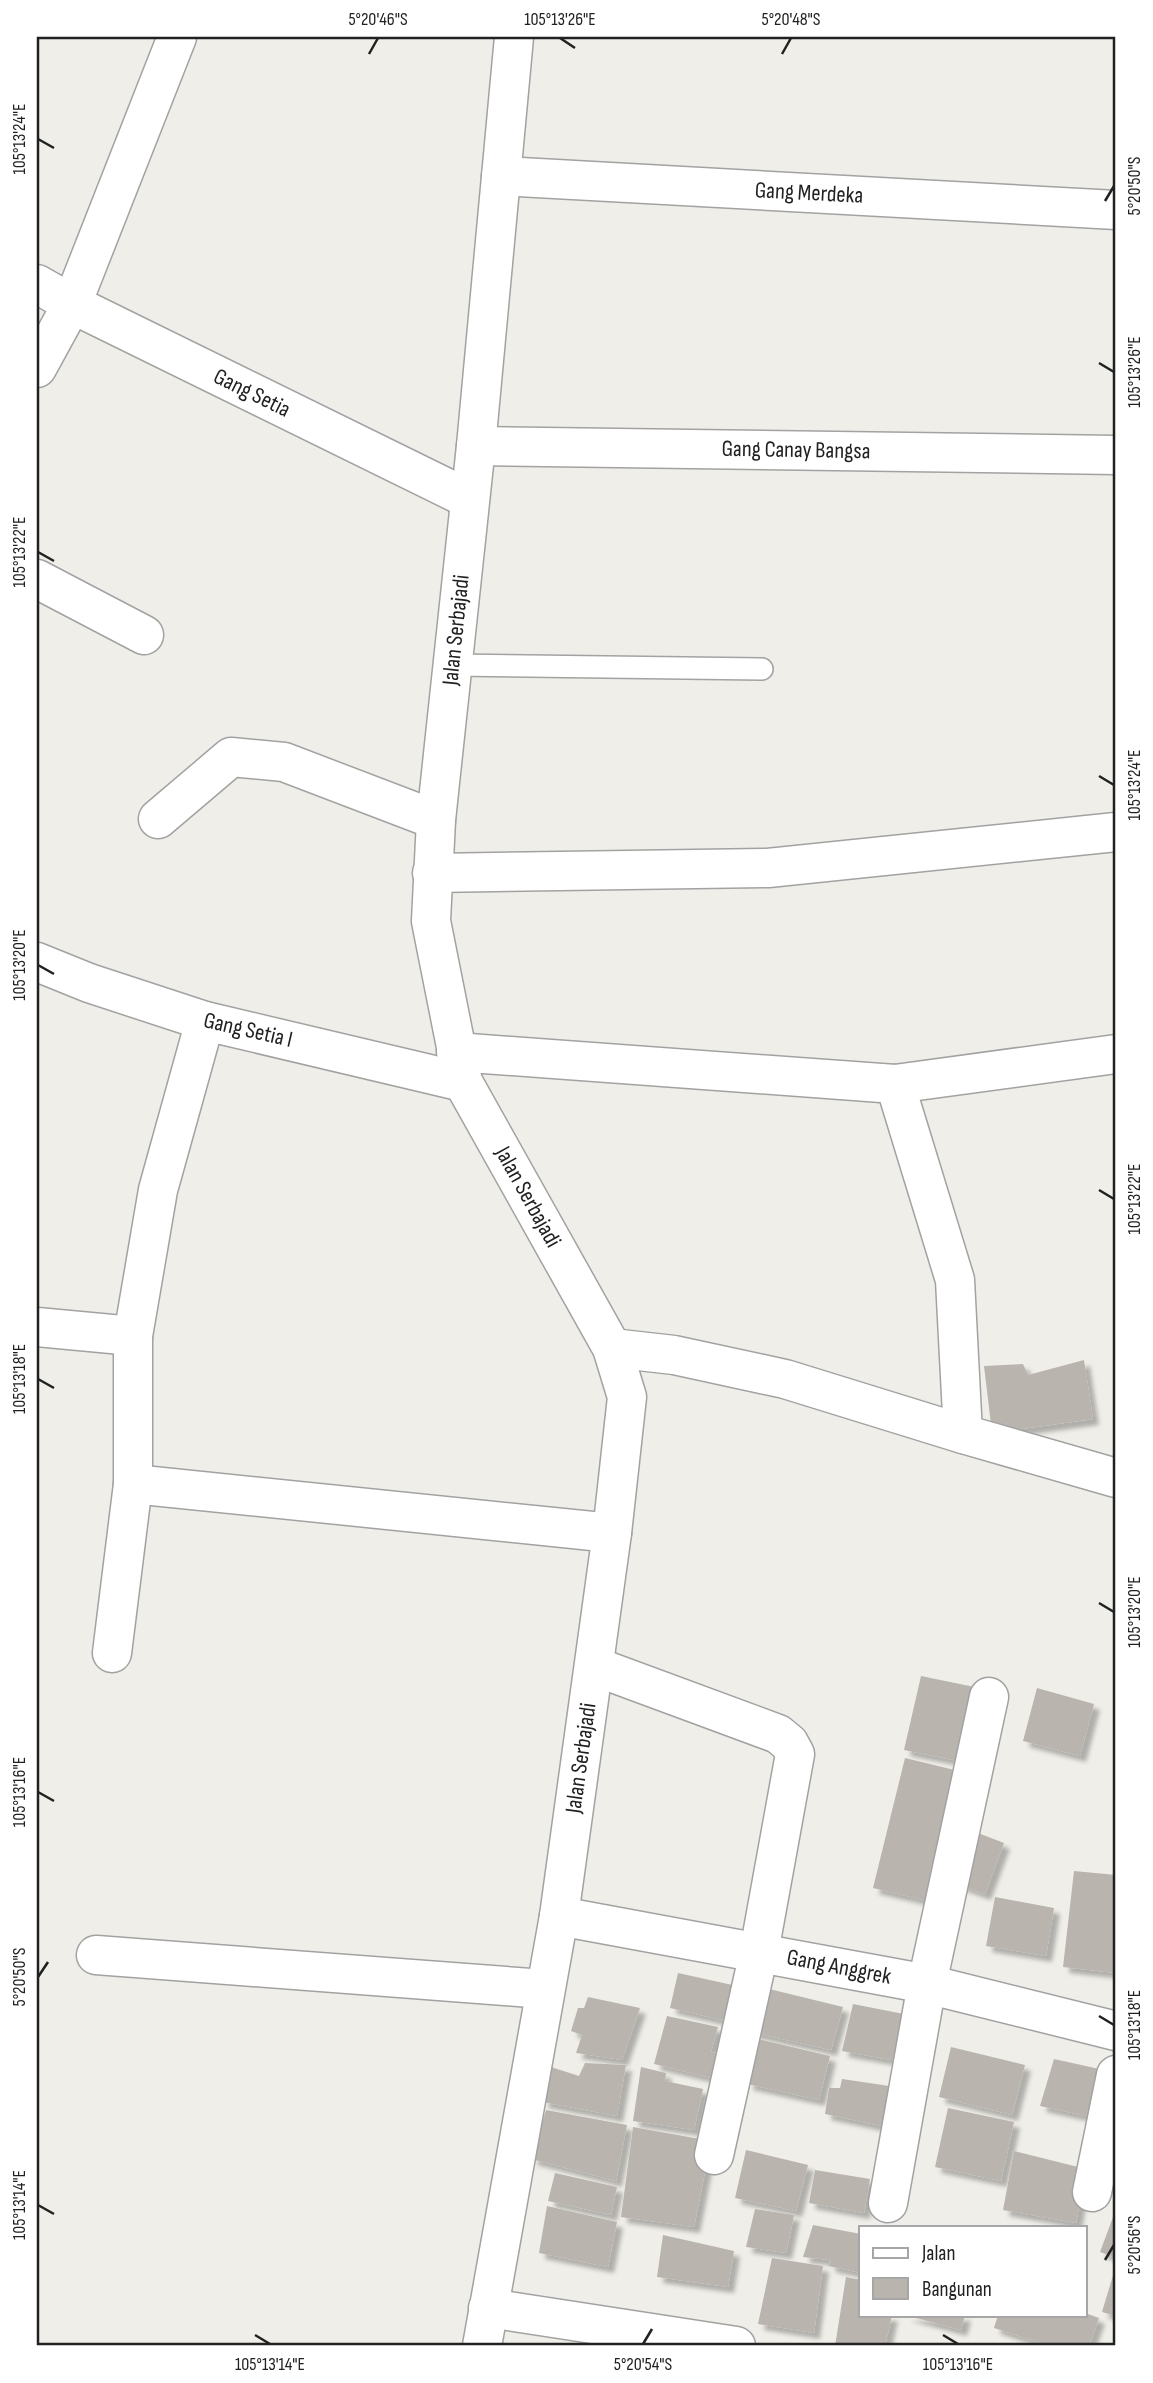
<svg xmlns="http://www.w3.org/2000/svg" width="1153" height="2383" font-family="'Sofia Sans Condensed',sans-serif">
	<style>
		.building { fill: #b9b4ae; filter: url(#shadow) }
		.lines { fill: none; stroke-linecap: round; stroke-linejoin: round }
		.service-casing { stroke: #a2a2a2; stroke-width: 24 }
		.minor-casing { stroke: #a2a2a2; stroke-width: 41 }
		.service { stroke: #fff; stroke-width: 21 }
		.minor { stroke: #fff; stroke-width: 38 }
		.ticks { fill: none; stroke: #212121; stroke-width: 2.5 }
		.labels { text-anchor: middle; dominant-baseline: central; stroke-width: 6; stroke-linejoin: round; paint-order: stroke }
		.street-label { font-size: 23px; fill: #212121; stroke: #fff }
		.neatline { fill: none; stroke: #212121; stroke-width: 2.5 }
		.ticks-label { font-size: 18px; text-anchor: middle; fill: #212121 }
	</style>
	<defs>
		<filter id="shadow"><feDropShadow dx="6" dy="6" stdDeviation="2" flood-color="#0004"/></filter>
	</defs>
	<rect width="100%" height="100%" fill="#f0eee8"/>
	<g class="building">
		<polygon points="1084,1360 1093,1419 992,1433 984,1366 1023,1364 1028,1375"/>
		<polygon points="921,1676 984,1689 968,1763 904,1750"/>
		<polygon points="1037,1688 1094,1704 1080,1756 1023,1741"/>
		<polygon points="905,1758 967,1773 936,1903 873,1888"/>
		<polygon points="978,1833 1004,1843 985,1894 959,1885"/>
		<polygon points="1074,1871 1116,1875 1116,1973 1063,1967"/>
		<polygon points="995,1897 1054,1908 1046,1956 986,1946"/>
		<polygon points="678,1973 737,1986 726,2021 670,2008"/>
		<polygon points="761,1987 843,2007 831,2050 751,2032"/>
		<polygon points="588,1997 640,2008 622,2060 576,2053 582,2035 571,2031 578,2008 584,2008"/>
		<polygon points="853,2004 919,2017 908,2063 842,2051"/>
		<polygon points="667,2016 718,2027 711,2052 724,2054 720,2080 654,2064"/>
		<polygon points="758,2039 830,2056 819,2100 747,2084"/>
		<polygon points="951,2047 1025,2065 1012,2115 939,2097"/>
		<polygon points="1054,2059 1104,2070 1095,2118 1040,2106"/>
		<polygon points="585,2063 626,2065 617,2116 542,2102 551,2067 579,2076"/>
		<polygon points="641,2067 666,2073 665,2081 703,2089 694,2130 633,2121"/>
		<polygon points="842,2079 896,2087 886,2127 825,2114 829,2088 840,2088"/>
		<polygon points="948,2108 1014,2122 1001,2181 935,2167"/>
		<polygon points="546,2110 627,2125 616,2181 531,2159"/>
		<polygon points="633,2127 711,2141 694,2227 621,2217"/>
		<polygon points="746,2150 808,2165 796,2211 735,2198"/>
		<polygon points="1014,2151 1086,2169 1076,2223 1003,2210"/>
		<polygon points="815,2170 870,2179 864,2213 809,2203"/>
		<polygon points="555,2173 617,2187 611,2215 548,2201"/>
		<polygon points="547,2206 617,2222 608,2267 539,2253"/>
		<polygon points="755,2209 794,2215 786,2253 746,2247"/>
		<polygon points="1113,2217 1116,2219 1116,2258 1100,2252"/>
		<polygon points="813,2225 861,2234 861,2273 829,2266 830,2260 803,2257"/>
		<polygon points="663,2235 734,2251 728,2287 657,2277"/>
		<polygon points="772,2258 823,2266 814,2333 758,2324"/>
		<polygon points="1114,2272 1116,2273 1116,2316 1102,2312"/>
		<polygon points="846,2277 861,2280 861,2315 892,2315 885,2346 835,2346"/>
		<polygon points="1085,2313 1099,2318 1089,2346 1050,2346 994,2328 998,2315 1085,2315"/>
		<polygon points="905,2315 965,2315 961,2330"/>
	</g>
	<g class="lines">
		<defs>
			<polyline id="service" points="453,665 762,669"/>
			<g id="minor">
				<polyline points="501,176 1116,210"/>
				<polyline points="37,284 72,304 469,499"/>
				<polyline points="37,368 72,304 177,37"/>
				<polyline points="476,446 1116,455"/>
				<polyline points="37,579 144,635"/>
				<polyline points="158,819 231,757 284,762 436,820"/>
				<polyline points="432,873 768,868 1116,832"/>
				<polyline points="37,962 89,983 205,1021 463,1082"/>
				<polyline points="456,1052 895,1084 1116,1054"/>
				<polyline points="895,1084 955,1280 963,1434"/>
				<polyline points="37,1327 133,1336"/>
				<polyline points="612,1348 674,1355 785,1379 963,1434 1116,1478"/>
				<polyline points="133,1484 612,1533"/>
				<polyline points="112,1653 133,1484 133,1336 158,1190 205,1021"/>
				<polyline points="594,1666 778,1734 789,1743 795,1754 759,1952 714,2155"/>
				<polyline points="559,1916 927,1984 1116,2031"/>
				<polyline points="96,1955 544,1989"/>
				<polyline points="1092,2192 1116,2075"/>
				<polyline points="888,2203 927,1984 989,1697"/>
				<polyline points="488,2308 736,2346"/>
				<polyline points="482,2346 559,1916 612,1533 627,1397 612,1348 463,1082 431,921 436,820 476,446 514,37"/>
			</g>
		</defs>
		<use href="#service" class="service-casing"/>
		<use href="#minor" class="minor-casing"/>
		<use href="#service" class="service"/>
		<use href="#minor" class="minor"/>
	</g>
	<path class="ticks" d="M560,38L575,48M369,54L378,38M782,54L791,38M38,139L54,148M1105,201L1114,186M1099,363L1114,372M38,552L54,561M1099,776L1114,785M38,965L54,974M1099,1190L1114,1199M38,1379L54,1388M1099,1603L1114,1612M38,1792L54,1801M38,1977L48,1962M1099,2016L1114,2025M38,2205L54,2214M1105,2260L1114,2245M255,2335L270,2344M943,2335L958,2344M643,2344L652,2329"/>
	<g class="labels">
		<g class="street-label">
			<text transform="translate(809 193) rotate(3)">Gang Merdeka</text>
			<text transform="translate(252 393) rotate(26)">Gang Setia</text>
			<text transform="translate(796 450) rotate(1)">Gang Canay Bangsa</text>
			<text transform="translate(456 630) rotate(-84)">Jalan Serbajadi</text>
			<text transform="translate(248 1030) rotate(13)">Gang Setia I</text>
			<text transform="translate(528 1197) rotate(61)">Jalan Serbajadi</text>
			<text transform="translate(581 1758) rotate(-82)">Jalan Serbajadi</text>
			<text transform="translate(839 1967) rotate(11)">Gang Anggrek</text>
		</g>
	</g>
	<rect width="1153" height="2383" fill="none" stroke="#ffffff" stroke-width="77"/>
	<rect x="859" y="2226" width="228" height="91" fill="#ffffff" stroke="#a6a6a6" stroke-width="2"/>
	<rect x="873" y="2248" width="35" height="10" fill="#ffffff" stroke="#a6a6a6" stroke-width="2"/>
	<text x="922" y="2260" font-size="21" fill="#212121">Jalan</text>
	<rect x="873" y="2278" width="35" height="21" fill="#b9b4ae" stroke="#a6a6a6" stroke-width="2"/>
	<text x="922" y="2296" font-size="21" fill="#212121">Bangunan</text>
	<rect x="38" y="38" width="1076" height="2306" class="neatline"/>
	<g class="ticks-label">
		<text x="378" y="25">5°20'46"S</text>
		<text x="560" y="25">105°13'26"E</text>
		<text x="791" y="25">5°20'48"S</text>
		<text transform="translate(19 139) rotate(-90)" y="6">105°13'24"E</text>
		<text transform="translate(1134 186) rotate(-90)" y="6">5°20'50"S</text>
		<text transform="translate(1134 372) rotate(-90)" y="6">105°13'26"E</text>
		<text transform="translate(19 552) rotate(-90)" y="6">105°13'22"E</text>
		<text transform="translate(1134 785) rotate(-90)" y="6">105°13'24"E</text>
		<text transform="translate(19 965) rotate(-90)" y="6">105°13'20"E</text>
		<text transform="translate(1134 1199) rotate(-90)" y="6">105°13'22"E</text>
		<text transform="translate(19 1379) rotate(-90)" y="6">105°13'18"E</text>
		<text transform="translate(1134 1612) rotate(-90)" y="6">105°13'20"E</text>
		<text transform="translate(19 1792) rotate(-90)" y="6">105°13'16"E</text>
		<text transform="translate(19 1977) rotate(-90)" y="6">5°20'50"S</text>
		<text transform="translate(1134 2025) rotate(-90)" y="6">105°13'18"E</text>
		<text transform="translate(19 2205) rotate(-90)" y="6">105°13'14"E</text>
		<text transform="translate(1134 2245) rotate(-90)" y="6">5°20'56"S</text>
		<text x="270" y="2370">105°13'14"E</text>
		<text x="643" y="2370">5°20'54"S</text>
		<text x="958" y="2370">105°13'16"E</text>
	</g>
</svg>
